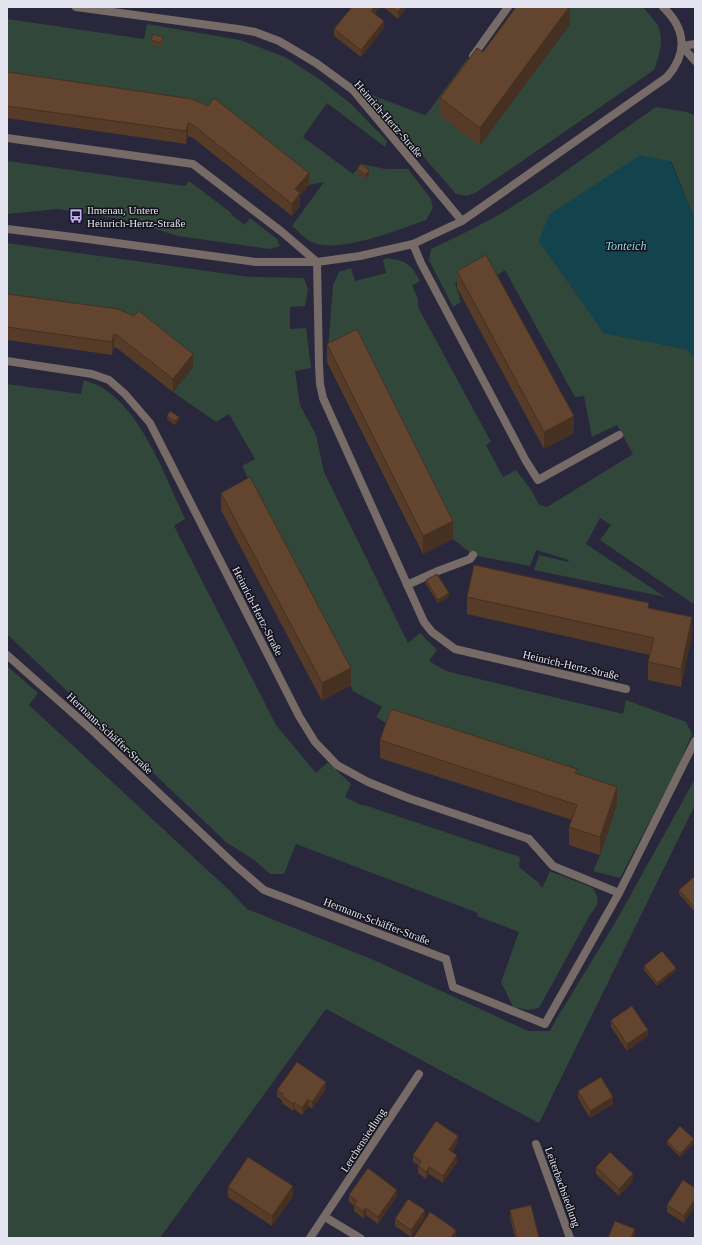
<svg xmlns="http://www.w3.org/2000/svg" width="702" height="1245" font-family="'Times New Roman',serif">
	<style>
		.green { fill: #31473a }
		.water { fill: #13444e }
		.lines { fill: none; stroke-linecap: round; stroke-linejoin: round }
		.stream { stroke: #13444e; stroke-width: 6 }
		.service { stroke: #766b67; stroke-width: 8 }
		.minor { stroke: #766b67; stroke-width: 8 }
		.wall { fill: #553b28 }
		.shaded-wall { fill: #453021 }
		.building { fill: #63452f; stroke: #453021 }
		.labels { text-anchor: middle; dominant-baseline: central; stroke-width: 3; stroke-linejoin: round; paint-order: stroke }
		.street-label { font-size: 11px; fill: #e4e4f1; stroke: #12121a }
		.poi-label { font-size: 11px; fill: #e4e4f1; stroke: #12121a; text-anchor: start }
		.water-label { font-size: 12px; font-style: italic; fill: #87d9ea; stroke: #12121a }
	</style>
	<rect width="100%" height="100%" fill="#29273b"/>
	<g class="green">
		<path d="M548,7H643C647,12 653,18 657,24C665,38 659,57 654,70L477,192L467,196L456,194L369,94L419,113L426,115L467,59L477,65L480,145L570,24Z"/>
		<path d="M7,19L144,39L147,24L240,40L285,57L319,79L350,103L387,141L385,147L327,103L303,137L353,174L362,164L385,169H408L431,199L433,208L426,220C400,229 337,255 312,242C305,239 298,231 292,226L324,182L309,185L215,111L7,84Z"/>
		<path d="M656,107L687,112L695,116V219L671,161L539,241L604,333L691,350L695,344V603H692L600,540L611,525L600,518L586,544L665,597L534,570L539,555L568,562L569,560L536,550L530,566L473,555L453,539L327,362L333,285L339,272L351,268L355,281L386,273L383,260L387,258C407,261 411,264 420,281L412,285L418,299V307L491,442L486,445L503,477L516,470L532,491L539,505L547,507L633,454L617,425L592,437L584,396L575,397L505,270L493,278L488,271L455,283L461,302L453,307L429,260L431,249C455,238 479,226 502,213C555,181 605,142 656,107Z"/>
		<polygon points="7,161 185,186 189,181 230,212 233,216 245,225 250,218 277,239 280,246 270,249 178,236 126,220 58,209 7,214"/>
		<polygon points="7,243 250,277 304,278 308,289 305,306 290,307 290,329 306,328 311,368 295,371 300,405 316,435 324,472 408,643 420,633 437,650 429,661 446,671 623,714 626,700 686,722 692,734 678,767 620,878 593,871 600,855 617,804 391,726 376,717 382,707 353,691 242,466 255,459 229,414 216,422 173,392 193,367 7,306"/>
		<path d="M84,380C89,382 96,384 101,387C142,411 165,476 185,519L174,526L276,725L316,773L328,762L351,784L345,797L361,805L367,806L520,857L519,867L539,883L542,888L550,871L593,888C600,901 599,904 590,915L539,1008L528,1010L513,1007L501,982L519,932L477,916L478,913L296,844L284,874H270L253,859L227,843L7,634V384L81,394Z"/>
		<polygon points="7,666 38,693 29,705 229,890 247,909 376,961 528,1031 550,1031 557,1018 615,923 695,779 695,805 539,1123 326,1009 160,1238 7,1238"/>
	</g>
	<polygon class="water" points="640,155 670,161 695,219 695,344 691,350 604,333 539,241 549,215"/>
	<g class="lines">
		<polyline class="stream" points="691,350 695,354"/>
		<g class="service">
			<polyline points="473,56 508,7"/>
			<polyline points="407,585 438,571 470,559 473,555"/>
			<polyline points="529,839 553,866 619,893"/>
			<polyline points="446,959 453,987 545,1024 619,893 695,741"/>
			<polyline points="536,1144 570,1238"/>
		</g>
		<g class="minor">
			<polyline points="76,7 238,29 255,32 279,41 316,63 353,90 462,221"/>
			<polyline points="682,46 695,61"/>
			<polyline points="682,46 695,44"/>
			<polyline points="7,138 193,164 282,232 317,262 319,365 320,384 323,398 424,622 432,632 455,649 626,689"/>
			<path d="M7,229L73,237L256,262H317L360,256L413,244L462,221L667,77C688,53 686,29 663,7"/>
			<polyline points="413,244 421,263 526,461 538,480 619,435"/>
			<polyline points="7,361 92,374 109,380 125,394 150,423 299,716 315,742 337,765 368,782 408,798 529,839"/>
			<polyline points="7,655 93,731 236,866 264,890 446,959"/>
			<polyline points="325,1217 360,1238"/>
			<polyline points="310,1238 419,1074"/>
		</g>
	</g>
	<g class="wall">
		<polygon points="352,7 380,7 375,14 384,28 361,57 334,36 334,29"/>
		<polygon points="383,7 407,7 398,19"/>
		<polygon points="570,7 570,23 480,146 440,116 440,98 483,52"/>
		<polygon points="151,40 163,41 161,47 151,44"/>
		<polygon points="7,72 192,99 309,185 300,196 300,206 292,216 193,138 188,136 186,144 7,118"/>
		<polygon points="357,169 369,174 366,179 357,173"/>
		<polygon points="457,271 574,433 544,449 457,288"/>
		<polygon points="7,294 118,309 193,366 173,392 118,349 114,347 112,355 7,340"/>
		<polygon points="327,344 453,539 423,554 327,362"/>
		<polygon points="167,416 179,420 175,425 167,419"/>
		<polygon points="221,493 351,685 322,701 221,510"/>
		<polygon points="426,580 449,597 438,603 426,584"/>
		<polygon points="467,597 649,608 692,635 681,687 648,680 648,662 650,655 467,614"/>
		<polygon points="380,740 577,773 617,804 600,855 569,845 569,827 572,820 380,758"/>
		<polygon points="695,876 695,912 679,894 679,890"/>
		<polygon points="644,966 676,971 657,986 644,970"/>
		<polygon points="611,1020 648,1036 627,1051 611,1027"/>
		<polygon points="326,1089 312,1109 308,1106 302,1115 294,1109 293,1111 282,1103 282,1100 277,1097 277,1090"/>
		<polygon points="578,1091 613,1104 590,1118 578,1098"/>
		<polygon points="667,1141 694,1143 680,1157 667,1144"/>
		<polygon points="458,1143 452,1152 457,1162 443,1183 429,1174 426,1179 418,1173 418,1165 413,1162 413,1155"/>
		<polygon points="596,1167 633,1181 619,1196 596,1174"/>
		<polygon points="228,1187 293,1196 272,1226 228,1197"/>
		<polygon points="695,1188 684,1223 667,1212 667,1205"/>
		<polygon points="349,1195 397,1196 378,1224 366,1215 363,1218 354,1211 354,1206 349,1202"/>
		<polygon points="510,1210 539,1238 515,1238 510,1217"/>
		<polygon points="425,1217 411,1237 395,1226 395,1219"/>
	</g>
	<g class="shaded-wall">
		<polygon points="375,7 380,7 371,18 371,11"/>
		<polygon points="402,7 407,7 398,19 398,12"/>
		<polygon points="569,7 570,7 570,23 480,146 480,128"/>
		<polygon points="384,21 384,28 361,57 361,50"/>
		<polygon points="188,123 188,136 186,144 186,131"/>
		<polygon points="369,170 369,174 366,179 366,175"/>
		<polygon points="309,173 309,185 300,196 300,206 292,216 292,204 295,189"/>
		<polygon points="114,334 114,347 112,355 112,342"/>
		<polygon points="193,354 193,366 173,392 173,379"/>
		<polygon points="574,416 574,433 544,449 544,432"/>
		<polygon points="179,417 179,420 175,425 175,421"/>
		<polygon points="453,521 453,539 423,554 423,536"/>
		<polygon points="449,593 449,597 438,603 438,600"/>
		<polygon points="692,617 692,635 681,687 681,669"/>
		<polygon points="351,668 351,685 322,701 322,683"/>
		<polygon points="617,787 617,804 600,855 600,837"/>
		<polygon points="676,968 676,971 657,986 657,983"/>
		<polygon points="648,1030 648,1036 627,1051 627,1044"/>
		<polygon points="326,1082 326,1089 312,1109 312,1102"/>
		<polygon points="613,1097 613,1104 590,1118 590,1111"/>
		<polygon points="308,1099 308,1106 302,1115 302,1108"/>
		<polygon points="294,1102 294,1109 293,1111 293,1104"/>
		<polygon points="458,1136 458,1143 449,1157 449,1150"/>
		<polygon points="694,1139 694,1143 680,1157 680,1154"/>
		<polygon points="457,1155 457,1162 443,1183 443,1176"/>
		<polygon points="429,1167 429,1174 426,1179 426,1172"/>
		<polygon points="633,1174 633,1181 619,1196 619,1189"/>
		<polygon points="293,1186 293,1196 272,1226 272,1216"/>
		<polygon points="397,1190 397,1196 378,1224 378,1217"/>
		<polygon points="695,1199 695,1206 684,1223 684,1216"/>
		<polygon points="366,1208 366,1215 363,1218 363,1211"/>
		<polygon points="425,1210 425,1217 411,1237 411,1230"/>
		<polygon points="635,1229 635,1236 634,1238 631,1238"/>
		<polygon points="456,1230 456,1237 455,1238 451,1238"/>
	</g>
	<g class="building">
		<polygon points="352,7 375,7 371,11 384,21 361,50 334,29"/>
		<polygon points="392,7 402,7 398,12"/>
		<polygon points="516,7 569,7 480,128 440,98 477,48 483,52"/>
		<polygon points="153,34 163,37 161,43 151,40"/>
		<polygon points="7,72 192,99 208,106 214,98 309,173 295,189 300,193 292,204 193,125 188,123 186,131 7,106"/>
		<polygon points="361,164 369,170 366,175 357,169"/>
		<polygon points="486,255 574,416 544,432 457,271"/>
		<polygon points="7,294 118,309 134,316 139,311 193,354 173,379 118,336 114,334 112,342 7,327"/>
		<polygon points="357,329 453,521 423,536 327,344"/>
		<polygon points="170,411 179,417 175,421 167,416"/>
		<polygon points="250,477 351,668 322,683 221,493"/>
		<polygon points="474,565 649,603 648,608 692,617 681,669 648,662 654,638 467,597"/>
		<polygon points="437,574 449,593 438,600 426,580"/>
		<polygon points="391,709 577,769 575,773 617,787 600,837 569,827 577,805 380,740"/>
		<polygon points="695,876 695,908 679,890"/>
		<polygon points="662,951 676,968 657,983 644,966"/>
		<polygon points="632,1006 648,1030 627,1044 611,1020"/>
		<polygon points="297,1062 326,1082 312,1102 308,1099 302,1108 294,1102 293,1104 282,1096 283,1094 277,1090"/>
		<polygon points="601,1077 613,1097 590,1111 578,1091"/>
		<polygon points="436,1121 458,1136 449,1150 457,1155 443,1176 429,1167 426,1172 418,1166 421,1161 413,1155"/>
		<polygon points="680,1126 694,1139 680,1154 667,1141"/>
		<polygon points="610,1152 633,1174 619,1189 596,1167"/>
		<polygon points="248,1157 293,1186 272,1216 228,1187"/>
		<polygon points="368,1168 397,1190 378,1217 366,1208 363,1211 354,1205 357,1201 349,1195"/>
		<polygon points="683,1180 695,1188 695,1199 684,1216 667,1205"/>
		<polygon points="408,1199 425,1210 411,1230 395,1219"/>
		<polygon points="531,1205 539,1238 517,1238 510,1210"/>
		<polygon points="430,1212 456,1230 451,1238 413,1238"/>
		<polygon points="615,1221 635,1229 631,1238 608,1238"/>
	</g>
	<defs>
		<symbol id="bus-bare" viewBox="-9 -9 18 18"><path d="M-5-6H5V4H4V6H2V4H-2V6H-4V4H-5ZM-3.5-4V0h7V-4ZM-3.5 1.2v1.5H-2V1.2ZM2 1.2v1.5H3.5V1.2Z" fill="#c0a8f4" stroke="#12121a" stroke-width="2.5" paint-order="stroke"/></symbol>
	</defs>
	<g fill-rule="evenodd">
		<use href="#bus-bare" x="66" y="206" width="20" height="20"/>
	</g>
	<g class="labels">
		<g class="street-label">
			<text transform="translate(389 119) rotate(49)">Heinrich-Hertz-Straße</text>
			<text transform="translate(258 611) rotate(63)">Heinrich-Hertz-Straße</text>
			<text transform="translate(571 665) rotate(13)">Heinrich-Hertz-Straße</text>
			<text transform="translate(110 733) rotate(43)">Hermann-Schäffer-Straße</text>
			<text transform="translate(377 921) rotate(21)">Hermann-Schäffer-Straße</text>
			<text transform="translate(363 1140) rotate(-57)">Lerchensiedlung</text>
			<text transform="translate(563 1187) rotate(70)">Leiterbachsiedlung</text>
		</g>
		<g class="poi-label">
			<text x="87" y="210">Ilmenau, Untere<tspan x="87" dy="13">Heinrich-Hertz-Straße</tspan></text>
		</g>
		<g class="water-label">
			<text x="626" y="246">Tonteich</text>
		</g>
	</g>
	<rect width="702" height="1245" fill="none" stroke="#e4e4f1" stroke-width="16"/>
</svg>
